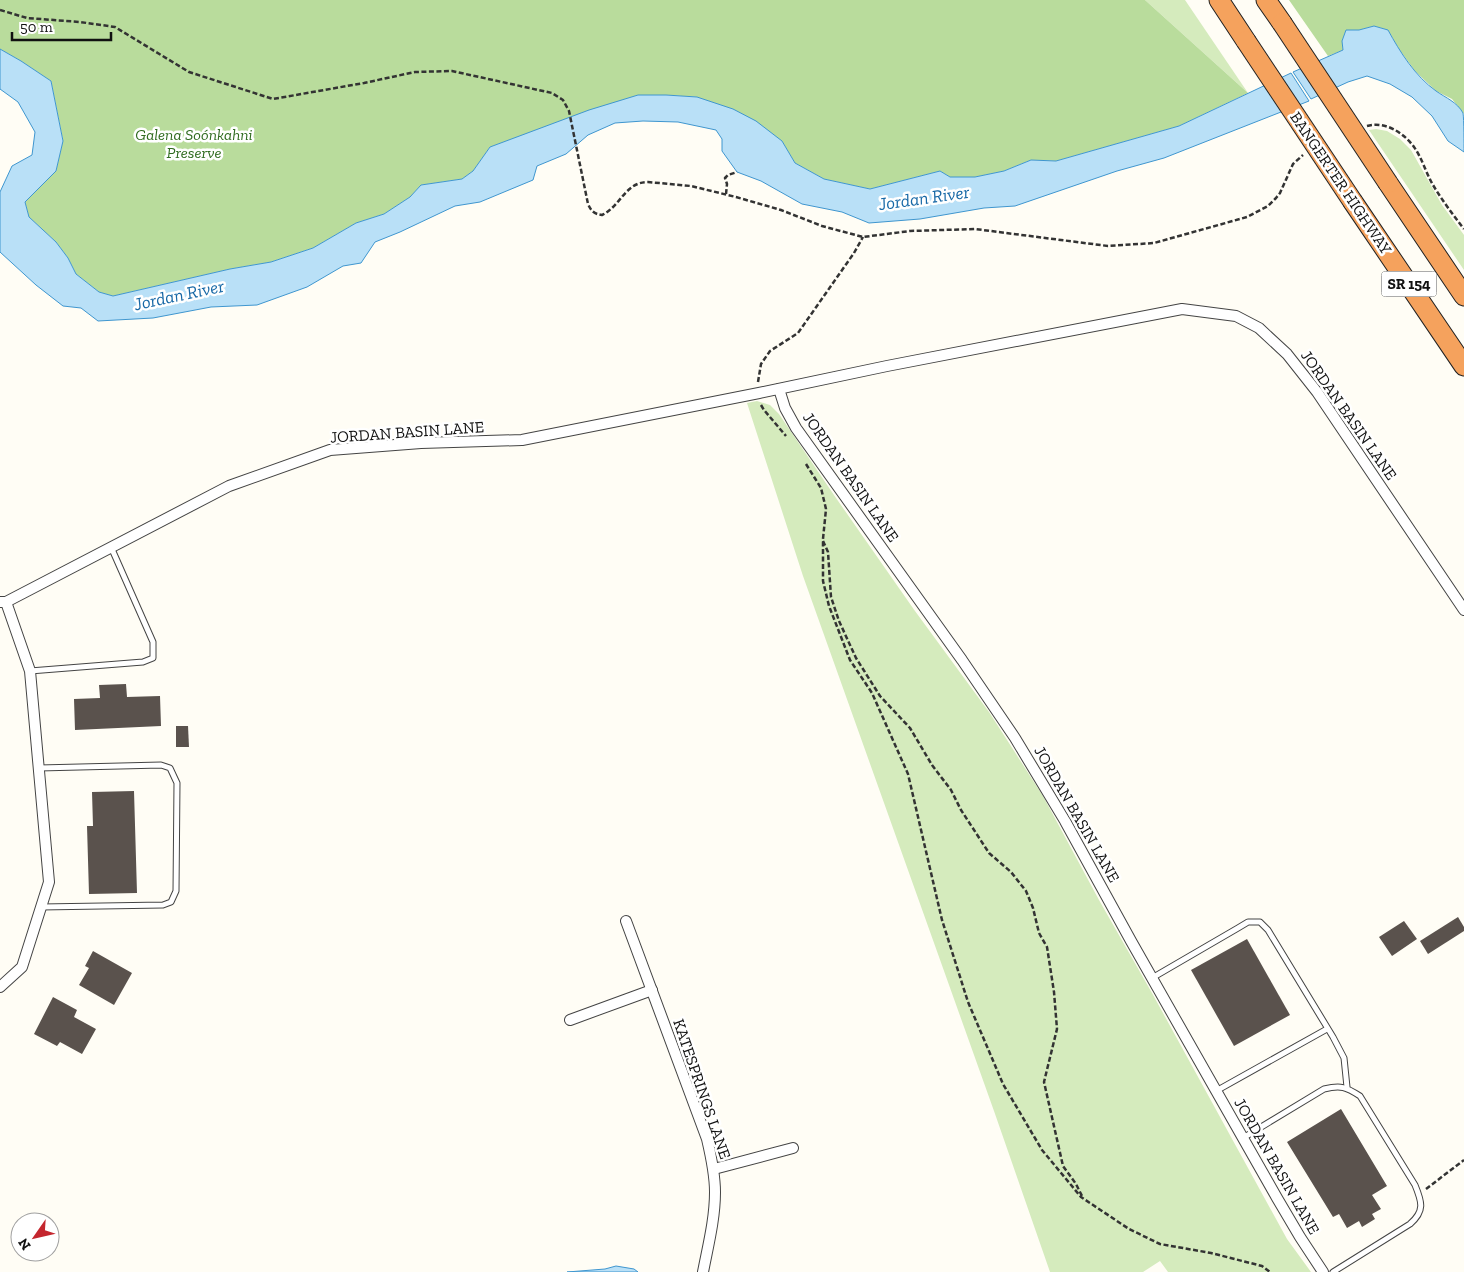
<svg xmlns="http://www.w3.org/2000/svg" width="1464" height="1272" font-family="'Zilla Slab',serif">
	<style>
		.green { fill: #d5ebbd }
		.forest { fill: #b9dc9c }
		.water { fill: #b9e0f7; stroke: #3f96cf }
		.building { fill: #5a524d }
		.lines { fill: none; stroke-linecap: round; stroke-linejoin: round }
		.service-casing { stroke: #444; stroke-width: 7 }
		.minor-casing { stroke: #444; stroke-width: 12 }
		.motorway-casing { stroke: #222; stroke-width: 21 }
		.path { stroke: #333; stroke-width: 2.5; stroke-dasharray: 5 2.5; stroke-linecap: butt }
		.service { stroke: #fff; stroke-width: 5 }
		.minor { stroke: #fff; stroke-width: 10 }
		.motorway { stroke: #f5a25d; stroke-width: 19 }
		.motorway-bridge-casing { stroke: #222; stroke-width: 21; stroke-linecap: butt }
		.motorway-bridge { stroke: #f5a25d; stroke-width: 19 }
		.labels { text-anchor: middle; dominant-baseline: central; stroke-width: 5; stroke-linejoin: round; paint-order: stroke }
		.shield { fill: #fff; stroke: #585858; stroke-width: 1 }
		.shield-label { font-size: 15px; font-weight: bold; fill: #111 }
		.park-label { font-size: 16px; font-style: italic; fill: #2f6b1f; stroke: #fff }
		.street-label { font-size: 16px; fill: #111; stroke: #fff }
		.water-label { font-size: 18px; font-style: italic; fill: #1768a6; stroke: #fff }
	</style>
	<rect width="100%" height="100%" fill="#fffdf5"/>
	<g class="green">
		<polygon points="1145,0 1185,0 1248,93"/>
		<polygon points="1376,129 1387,131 1400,139 1411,150 1442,205 1464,235 1464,270 1369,130"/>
		<polygon points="757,401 770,405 779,414 836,498 915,611 989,712 1043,796 1099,900 1152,993 1287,1239 1311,1272 1168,1272 1160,1261 1143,1272 1050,1272 994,1111 803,576 747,403"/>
	</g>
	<g class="forest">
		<polygon points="0,0 1145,0 1248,93 1179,126 1056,161 1031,160 1004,171 975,177 950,177 940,171 870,189 824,179 795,163 782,141 697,97 666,95 638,95 490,147 473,171 462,179 421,185 410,197 384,214 356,223 313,248 271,262 230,269 113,296 99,292 76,274 68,258 56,242 29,217 25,202 56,171 63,140 51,81 21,61 0,49"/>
		<polygon points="1289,0 1464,0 1464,114 1452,99 1436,91 1415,71 1399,49 1388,30 1374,26 1359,30 1346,30 1342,41 1343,50 1328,56"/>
	</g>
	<g class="water">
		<path d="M1374,26L1388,30C1400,52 1415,76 1436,91C1446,98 1457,102 1463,113C1464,119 1464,145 1464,152L1448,141L1432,116L1412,97L1390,84L1367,76L1348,82L1311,99L1293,72L1343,50L1342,41L1346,30H1359Z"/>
		<polygon points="0,49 21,61 51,81 63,141 56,171 25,202 29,217 56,242 68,258 76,274 99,292 113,296 230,269 271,262 313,248 356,223 384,214 410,197 421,185 462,179 473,171 490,147 589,110 638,95 666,95 697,97 733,109 756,121 782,141 795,163 824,179 870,189 940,171 950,177 975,177 1004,171 1031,160 1056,161 1179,126 1291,73 1309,101 1164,158 1117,171 1015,206 984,208 920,219 869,223 842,212 802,204 761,181 737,172 722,151 722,139 716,130 678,122 643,121 615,123 588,135 566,154 537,166 533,180 480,202 455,206 400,232 375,242 361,263 343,266 307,287 257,305 211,307 153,318 98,321 81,308 63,306 36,285 0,252 0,192 12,166 32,155 35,132 18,102 0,89"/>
		<polygon points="616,1266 634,1269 638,1272 567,1272 605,1269"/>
	</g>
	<g class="building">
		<polygon points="126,684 127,697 160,696 161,726 75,730 74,699 100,698 99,685"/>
		<polygon points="176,726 188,726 189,747 176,747"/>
		<polygon points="134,791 137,893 89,894 87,826 93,826 92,792"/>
		<polygon points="1458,917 1464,927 1464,931 1428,954 1420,941"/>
		<polygon points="1404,921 1417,939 1392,956 1379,937"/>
		<polygon points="1247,939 1290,1015 1234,1046 1191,970"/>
		<polygon points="93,951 132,973 114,1005 79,985 89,968 85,966"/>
		<polygon points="53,997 77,1010 74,1017 96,1029 82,1054 60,1042 57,1046 34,1034"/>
		<polygon points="1341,1109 1387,1186 1372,1195 1381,1209 1372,1214 1375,1219 1362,1227 1359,1221 1347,1228 1339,1214 1333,1217 1287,1142"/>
	</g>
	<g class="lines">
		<defs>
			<g id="service">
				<polyline points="30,671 143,662 153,658 153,642 111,547"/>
				<polyline points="39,768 161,765 170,768 177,783 176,891 171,902 163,905 41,907"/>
				<polyline points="1152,978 1238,928 1248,922 1260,922 1268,930 1333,1037 1344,1058 1347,1087"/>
				<polyline points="1216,1091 1327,1029"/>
				<path d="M1243,1138L1324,1089C1341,1085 1346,1087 1360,1096L1415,1185C1422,1202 1425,1211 1410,1224L1333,1272"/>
			</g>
			<g id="minor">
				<polyline points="779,389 785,408 796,428 962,660 1015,738 1065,821 1131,941 1277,1198 1300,1237 1323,1272"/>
				<polyline points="0,602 6,602 229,486 330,450 421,443 522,440 759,393 887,366 1182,309 1236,316 1259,328 1287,354 1317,392 1464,610"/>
				<path d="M626,921L707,1139C711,1156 715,1174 715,1192C715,1219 708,1246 703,1272"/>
				<polyline points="0,987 22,967 49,882 30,671 6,602"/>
				<polyline points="570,1020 652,990"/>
				<polyline points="714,1169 793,1148"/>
			</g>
			<g id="motorway">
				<polyline points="1219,0 1246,41"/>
				<polyline points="1266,0 1282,23"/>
				<polyline points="1388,183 1464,296"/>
				<polyline points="1353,202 1464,366"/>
			</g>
		</defs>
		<use href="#service" class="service-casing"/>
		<use href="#minor" class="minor-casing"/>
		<use href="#motorway" class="motorway-casing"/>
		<g class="path">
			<path d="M0,10L27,18L80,22L115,27L189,72L273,99L364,83L415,72L452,71L552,93L563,100L569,111L588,204C591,211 594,214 602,215C621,206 625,182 648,182L691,186L736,197L781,210L822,226L863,237L910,231L975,229L1108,246L1154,243L1247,217L1268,206L1276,198L1280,193L1293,164L1303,155"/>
			<path d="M1367,126C1385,121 1403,132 1414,147C1422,158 1426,173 1433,185C1442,200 1453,215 1464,229"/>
			<polyline points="726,194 727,184 725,178 728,175 737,172"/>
			<polyline points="758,382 761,364 770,351 798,333 854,253 863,237"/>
			<polyline points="761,405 764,410 786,436"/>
			<polyline points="806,464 821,488 826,509 823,539 823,581 829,606 850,660 872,693 908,774 942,920 968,1002 1003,1084 1042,1150 1081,1197 1129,1229 1160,1244 1211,1253 1262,1266 1270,1272"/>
			<polyline points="823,541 828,552 831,597 839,621 856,658 880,696 910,728 932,765 951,790 961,810 989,853 1011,872 1026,891 1033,908 1039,933 1047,947 1054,992 1057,1029 1044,1082 1063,1166 1076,1184 1083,1198"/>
			<polyline points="1426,1189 1464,1160"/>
		</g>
		<use href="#service" class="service"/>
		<use href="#minor" class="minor"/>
		<use href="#motorway" class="motorway"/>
		<defs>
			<g id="motorway-bridge">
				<polyline points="1282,23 1388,183"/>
				<polyline points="1246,41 1353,202"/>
			</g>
		</defs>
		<use href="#motorway-bridge" class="motorway-bridge-casing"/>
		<use href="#motorway-bridge" class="motorway-bridge"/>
	</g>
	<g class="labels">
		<rect class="shield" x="1381.5" y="271.5" width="55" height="25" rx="4"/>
		<g class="shield-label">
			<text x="1409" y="284">SR 154</text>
		</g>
		<g class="park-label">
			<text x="194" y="134">Galena Soónkahni<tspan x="194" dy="18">Preserve</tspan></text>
		</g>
		<g class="street-label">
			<text transform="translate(1341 183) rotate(56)">BANGERTER HIGHWAY</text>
			<text transform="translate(1349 415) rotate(55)">JORDAN BASIN LANE</text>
			<text transform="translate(407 432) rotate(-4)">JORDAN BASIN LANE</text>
			<text transform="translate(851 477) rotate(55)">JORDAN BASIN LANE</text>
			<text transform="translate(1077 814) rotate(60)">JORDAN BASIN LANE</text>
			<text transform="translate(702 1089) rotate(71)">KATESPRINGS LANE</text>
			<text transform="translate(1277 1166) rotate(60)">JORDAN BASIN LANE</text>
		</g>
		<g class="water-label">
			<text transform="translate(924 198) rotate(-8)">Jordan River</text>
			<text transform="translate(179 295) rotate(-12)">Jordan River</text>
		</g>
	</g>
	<g transform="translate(35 1237) rotate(236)"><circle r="24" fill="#ffffff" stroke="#a0a0a0"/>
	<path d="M0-4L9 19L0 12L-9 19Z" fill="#c4262e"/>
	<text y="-8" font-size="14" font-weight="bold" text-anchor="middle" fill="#111111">N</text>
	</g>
	<path d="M12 32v8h99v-8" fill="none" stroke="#111111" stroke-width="2.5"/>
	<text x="20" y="32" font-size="15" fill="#111111" stroke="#ffffff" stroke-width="4" paint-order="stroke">50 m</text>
</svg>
